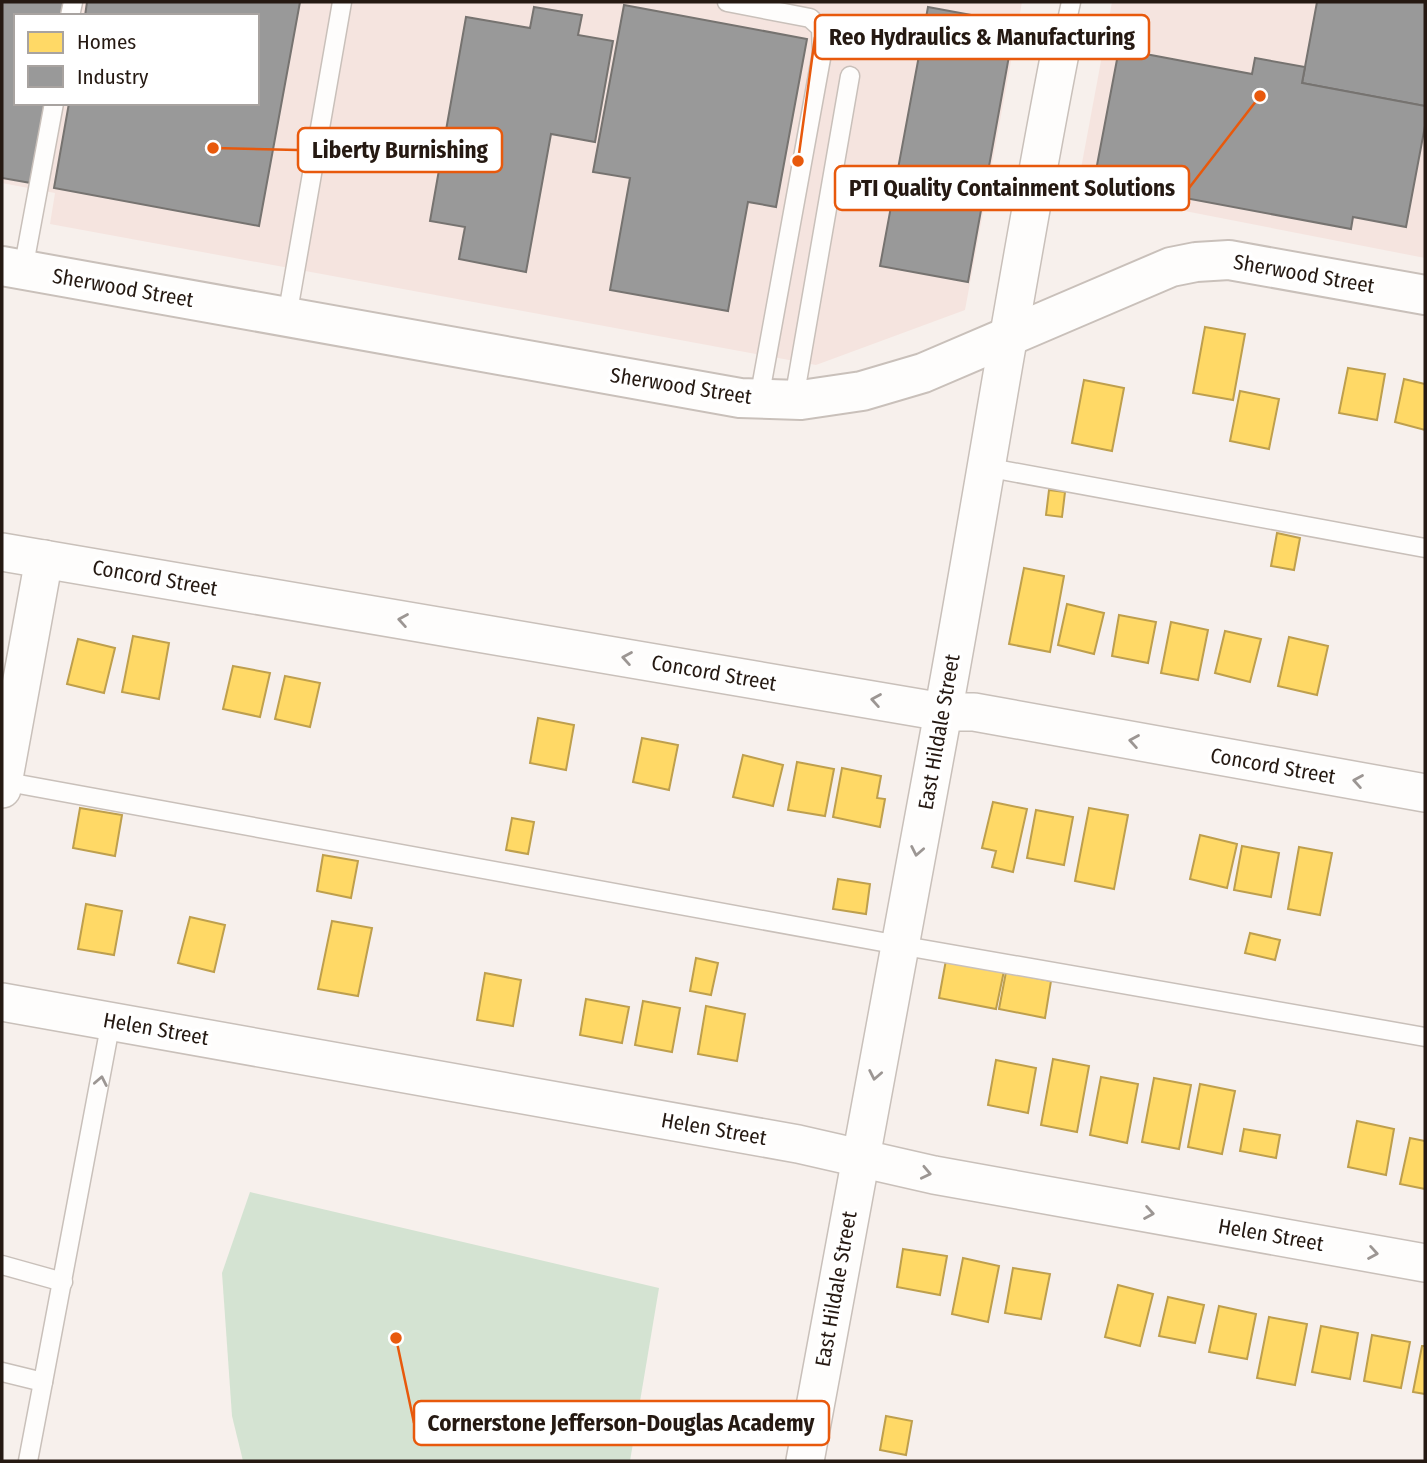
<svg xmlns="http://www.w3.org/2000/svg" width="1427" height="1463" font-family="'Fira Sans Condensed',sans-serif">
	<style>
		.industrial { fill: #f5e4df; fill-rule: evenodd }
		.green { fill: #d4e3d2 }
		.homes { fill: #ffd966; stroke: #be9f4d; stroke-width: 2 }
		.industry { fill: #999; stroke: #767370; stroke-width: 2 }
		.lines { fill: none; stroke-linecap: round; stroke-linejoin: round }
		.service-casing { stroke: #c9c0ba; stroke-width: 21 }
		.minor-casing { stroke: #c9c0ba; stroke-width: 40 }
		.tertiary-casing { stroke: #c9c0ba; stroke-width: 42 }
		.service { stroke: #fefdfc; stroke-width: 18 }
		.minor { stroke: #fefdfc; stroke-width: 37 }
		.tertiary { stroke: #fefdfc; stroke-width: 38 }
		.oneway { stroke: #9c9693 }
		.labels { text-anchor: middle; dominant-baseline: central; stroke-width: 7; stroke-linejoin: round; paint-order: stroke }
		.street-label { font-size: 21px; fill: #251912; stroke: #fff }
		.leader { fill: none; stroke: #e8590c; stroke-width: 2.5 }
		.callout-dot { fill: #e8590c; stroke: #fff; stroke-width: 2.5 }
		.callout { fill: #fff; stroke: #e8590c; stroke-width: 2.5 }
		.callout-label { font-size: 23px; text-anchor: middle; font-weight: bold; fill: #251912 }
	</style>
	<rect width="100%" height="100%" fill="#f7f0ec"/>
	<g class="industrial">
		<path d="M2,2H1022L965,310L816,365L50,224L55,193L2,183ZM16,16H257V103H16Z"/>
		<polygon points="1112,2 1425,2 1425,258 1077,190"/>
	</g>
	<polygon class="green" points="250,1192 659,1288 630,1461 243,1461 232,1416 222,1273"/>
	<g class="homes">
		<polygon points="1205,327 1245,334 1233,400 1193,393"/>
		<polygon points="1348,368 1385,374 1377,420 1339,413"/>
		<polygon points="1404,379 1425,384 1425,430 1395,422"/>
		<polygon points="1084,380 1124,388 1112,451 1072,443"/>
		<polygon points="1240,391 1279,399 1269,449 1230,441"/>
		<polygon points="1049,490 1065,492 1062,517 1046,515"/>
		<polygon points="1277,533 1300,538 1294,570 1271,566"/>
		<polygon points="1024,568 1064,576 1050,652 1009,644"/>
		<polygon points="1067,604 1104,613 1094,654 1058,645"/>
		<polygon points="1119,615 1156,622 1148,663 1112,656"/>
		<polygon points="1171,622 1208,630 1198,680 1161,673"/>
		<polygon points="1225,631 1261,639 1250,682 1215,673"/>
		<polygon points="133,636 169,643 159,699 122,692"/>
		<polygon points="1289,637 1328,646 1317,695 1278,686"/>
		<polygon points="78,639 115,648 104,693 67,684"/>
		<polygon points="233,666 270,673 260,717 223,709"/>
		<polygon points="285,676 320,683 310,727 275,719"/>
		<polygon points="538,718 574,725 566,770 530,763"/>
		<polygon points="642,738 678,745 669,790 633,782"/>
		<polygon points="743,755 783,765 773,806 733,797"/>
		<polygon points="797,762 834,769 825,816 788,810"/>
		<polygon points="842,768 881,776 877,798 885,799 880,827 833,817"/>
		<polygon points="993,802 1027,809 1013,872 992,867 996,851 982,848"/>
		<polygon points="80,808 122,815 115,856 73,848"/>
		<polygon points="1089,808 1128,815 1114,889 1075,881"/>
		<polygon points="1036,810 1073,817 1064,865 1027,858"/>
		<polygon points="512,818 534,822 528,854 506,850"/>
		<polygon points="1200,835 1237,844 1227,888 1190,879"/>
		<polygon points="1242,846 1279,853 1271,897 1234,890"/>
		<polygon points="1299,847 1332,853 1320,915 1288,909"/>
		<polygon points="323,855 358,861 351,898 317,891"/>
		<polygon points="838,879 870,884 866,914 833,909"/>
		<polygon points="86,904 122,911 114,955 78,949"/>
		<polygon points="190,917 225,925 214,972 178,963"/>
		<polygon points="332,921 372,928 358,996 318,989"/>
		<polygon points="1250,933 1280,940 1275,960 1245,953"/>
		<polygon points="696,958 718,963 711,995 690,991"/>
		<polygon points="946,960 1004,971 996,1009 939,998"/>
		<polygon points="1006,972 1051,981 1045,1018 999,1009"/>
		<polygon points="485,973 521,980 513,1026 477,1020"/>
		<polygon points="586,999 629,1007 622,1043 580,1035"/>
		<polygon points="643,1001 680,1008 672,1052 635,1045"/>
		<polygon points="706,1006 745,1014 737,1061 698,1054"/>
		<polygon points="1053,1059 1089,1066 1077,1132 1041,1125"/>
		<polygon points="996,1060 1036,1068 1028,1113 988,1105"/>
		<polygon points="1101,1077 1138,1084 1127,1143 1090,1135"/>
		<polygon points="1154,1078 1191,1085 1179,1149 1142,1142"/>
		<polygon points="1200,1084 1235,1091 1222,1154 1188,1147"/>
		<polygon points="1357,1121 1394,1129 1386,1175 1348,1167"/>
		<polygon points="1244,1129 1280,1135 1276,1158 1240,1151"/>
		<polygon points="1410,1138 1425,1141 1425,1189 1400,1184"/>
		<polygon points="903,1249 947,1256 940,1295 897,1287"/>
		<polygon points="963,1258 999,1266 988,1322 952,1314"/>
		<polygon points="1013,1268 1050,1274 1041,1319 1005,1313"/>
		<polygon points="1118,1285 1153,1294 1140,1346 1105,1337"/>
		<polygon points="1168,1297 1204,1305 1195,1343 1159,1336"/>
		<polygon points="1219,1306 1256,1314 1247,1359 1209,1352"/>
		<polygon points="1269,1317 1307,1324 1295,1385 1257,1378"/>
		<polygon points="1321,1326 1358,1333 1350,1379 1312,1372"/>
		<polygon points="1372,1335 1410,1342 1401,1388 1364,1381"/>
		<polygon points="1422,1346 1425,1346 1425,1394 1413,1392"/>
		<polygon points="886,1416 912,1421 906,1455 880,1450"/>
	</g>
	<g class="industry">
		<polygon points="2,2 64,2 61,16 16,16 16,103 46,103 31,183 2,178"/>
		<polygon points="87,2 300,2 259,226 54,188 69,103 257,103 257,16 85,16"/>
		<polygon points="1317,2 1425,2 1425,106 1302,83"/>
		<polygon points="624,5 807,39 776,207 748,202 728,311 610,290 630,178 593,172"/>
		<polygon points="534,7 582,15 578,35 613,41 595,142 551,134 526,272 459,259 465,227 430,221 466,17 530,28"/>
		<polygon points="928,7 1015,23 968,282 880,266"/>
		<polygon points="1119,49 1252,74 1255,58 1305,67 1302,83 1425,106 1425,126 1406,227 1353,217 1351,229 1094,181"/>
	</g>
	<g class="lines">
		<defs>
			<g id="service">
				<polyline points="727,2 810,18 821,28 822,53 759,399"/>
				<polyline points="70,16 73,2"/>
				<polyline points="1062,43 1071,2"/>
				<polyline points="23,270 54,103"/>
				<polyline points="287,317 342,2"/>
				<polyline points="794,399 850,76"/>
				<polyline points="985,467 1425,548"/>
				<polyline points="2,781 899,945 1425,1037"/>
				<polyline points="2,1265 63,1282"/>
				<polyline points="2,1372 43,1382 111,1021"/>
				<polyline points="28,1461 43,1382"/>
			</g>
			<g id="minor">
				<polyline points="2,552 943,712 974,712 1425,793"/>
				<polyline points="2,789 44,559"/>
				<polyline points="2,1002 798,1144 934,1175 1425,1263"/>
				<path d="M805,1461C849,1212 898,963 943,713C984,490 1018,266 1062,43"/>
			</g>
			<polyline id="tertiary" points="2,266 740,398 801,400 862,391 923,373 1171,267 1196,262 1229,260 1425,295"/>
		</defs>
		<use href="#service" class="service-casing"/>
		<use href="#minor" class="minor-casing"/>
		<use href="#tertiary" class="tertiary-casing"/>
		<use href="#service" class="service"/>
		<use href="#minor" class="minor"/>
		<use href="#tertiary" class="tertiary"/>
	</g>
	<defs><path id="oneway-chevron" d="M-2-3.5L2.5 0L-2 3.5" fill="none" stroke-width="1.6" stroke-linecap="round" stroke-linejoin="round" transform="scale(1.75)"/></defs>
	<g class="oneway">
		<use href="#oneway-chevron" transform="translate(403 620) rotate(-170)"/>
		<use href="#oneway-chevron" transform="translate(627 658) rotate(-170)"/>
		<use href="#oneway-chevron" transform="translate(876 700) rotate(-170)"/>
		<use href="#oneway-chevron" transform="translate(1134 741) rotate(-170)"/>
		<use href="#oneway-chevron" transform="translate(1358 781) rotate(-170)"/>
		<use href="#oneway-chevron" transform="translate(917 851) rotate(101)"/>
		<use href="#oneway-chevron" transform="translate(875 1075) rotate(101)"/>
		<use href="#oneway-chevron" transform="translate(101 1081) rotate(-79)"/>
		<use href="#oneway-chevron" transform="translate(926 1173) rotate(12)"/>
		<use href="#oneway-chevron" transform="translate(1149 1213) rotate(10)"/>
		<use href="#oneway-chevron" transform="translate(1373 1253) rotate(10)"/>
	</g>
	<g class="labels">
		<g class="street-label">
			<text transform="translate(1304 274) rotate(10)">Sherwood Street</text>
			<text transform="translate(123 288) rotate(10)">Sherwood Street</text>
			<text transform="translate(681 386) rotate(9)">Sherwood Street</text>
			<text transform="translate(155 578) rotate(10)">Concord Street</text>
			<text transform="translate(714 673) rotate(10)">Concord Street</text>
			<text transform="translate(939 732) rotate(-80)">East Hildale Street</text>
			<text transform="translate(1273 766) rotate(10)">Concord Street</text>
			<text transform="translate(156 1029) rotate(10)">Helen Street</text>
			<text transform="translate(714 1129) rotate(10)">Helen Street</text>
			<text transform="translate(1271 1235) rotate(10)">Helen Street</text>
			<text transform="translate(836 1289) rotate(-80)">East Hildale Street</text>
		</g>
	</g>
	<path class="leader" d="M798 161L815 37M213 148L298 150M1260 96L1189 188M396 1338L414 1423"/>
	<g class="callout-dot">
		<circle cx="798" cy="161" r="7"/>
		<circle cx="213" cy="148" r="7"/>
		<circle cx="1260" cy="96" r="7"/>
		<circle cx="396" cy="1338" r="7"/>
	</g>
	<g class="callout">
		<rect x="815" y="15" width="334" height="44" rx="7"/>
		<rect x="298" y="128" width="204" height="44" rx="7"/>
		<rect x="835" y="166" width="354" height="44" rx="7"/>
		<rect x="414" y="1401" width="415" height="44" rx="7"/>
	</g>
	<g class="callout-label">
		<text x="982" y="45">Reo Hydraulics &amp; Manufacturing</text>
		<text x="400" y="158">Liberty Burnishing</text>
		<text x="1012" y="196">PTI Quality Containment Solutions</text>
		<text x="621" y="1431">Cornerstone Jefferson-Douglas Academy</text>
	</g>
	<rect width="1427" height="1463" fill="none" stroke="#251912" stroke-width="7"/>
	<rect x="14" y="14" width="245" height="91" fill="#ffffff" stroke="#a8a3a0" stroke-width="2"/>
	<rect x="28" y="32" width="35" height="21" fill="#ffd966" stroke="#a8a3a0" stroke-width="2"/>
	<text x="77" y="49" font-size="21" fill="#251912">Homes</text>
	<rect x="28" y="66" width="35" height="21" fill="#999999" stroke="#a8a3a0" stroke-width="2"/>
	<text x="77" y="84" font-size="21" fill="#251912">Industry</text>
</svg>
